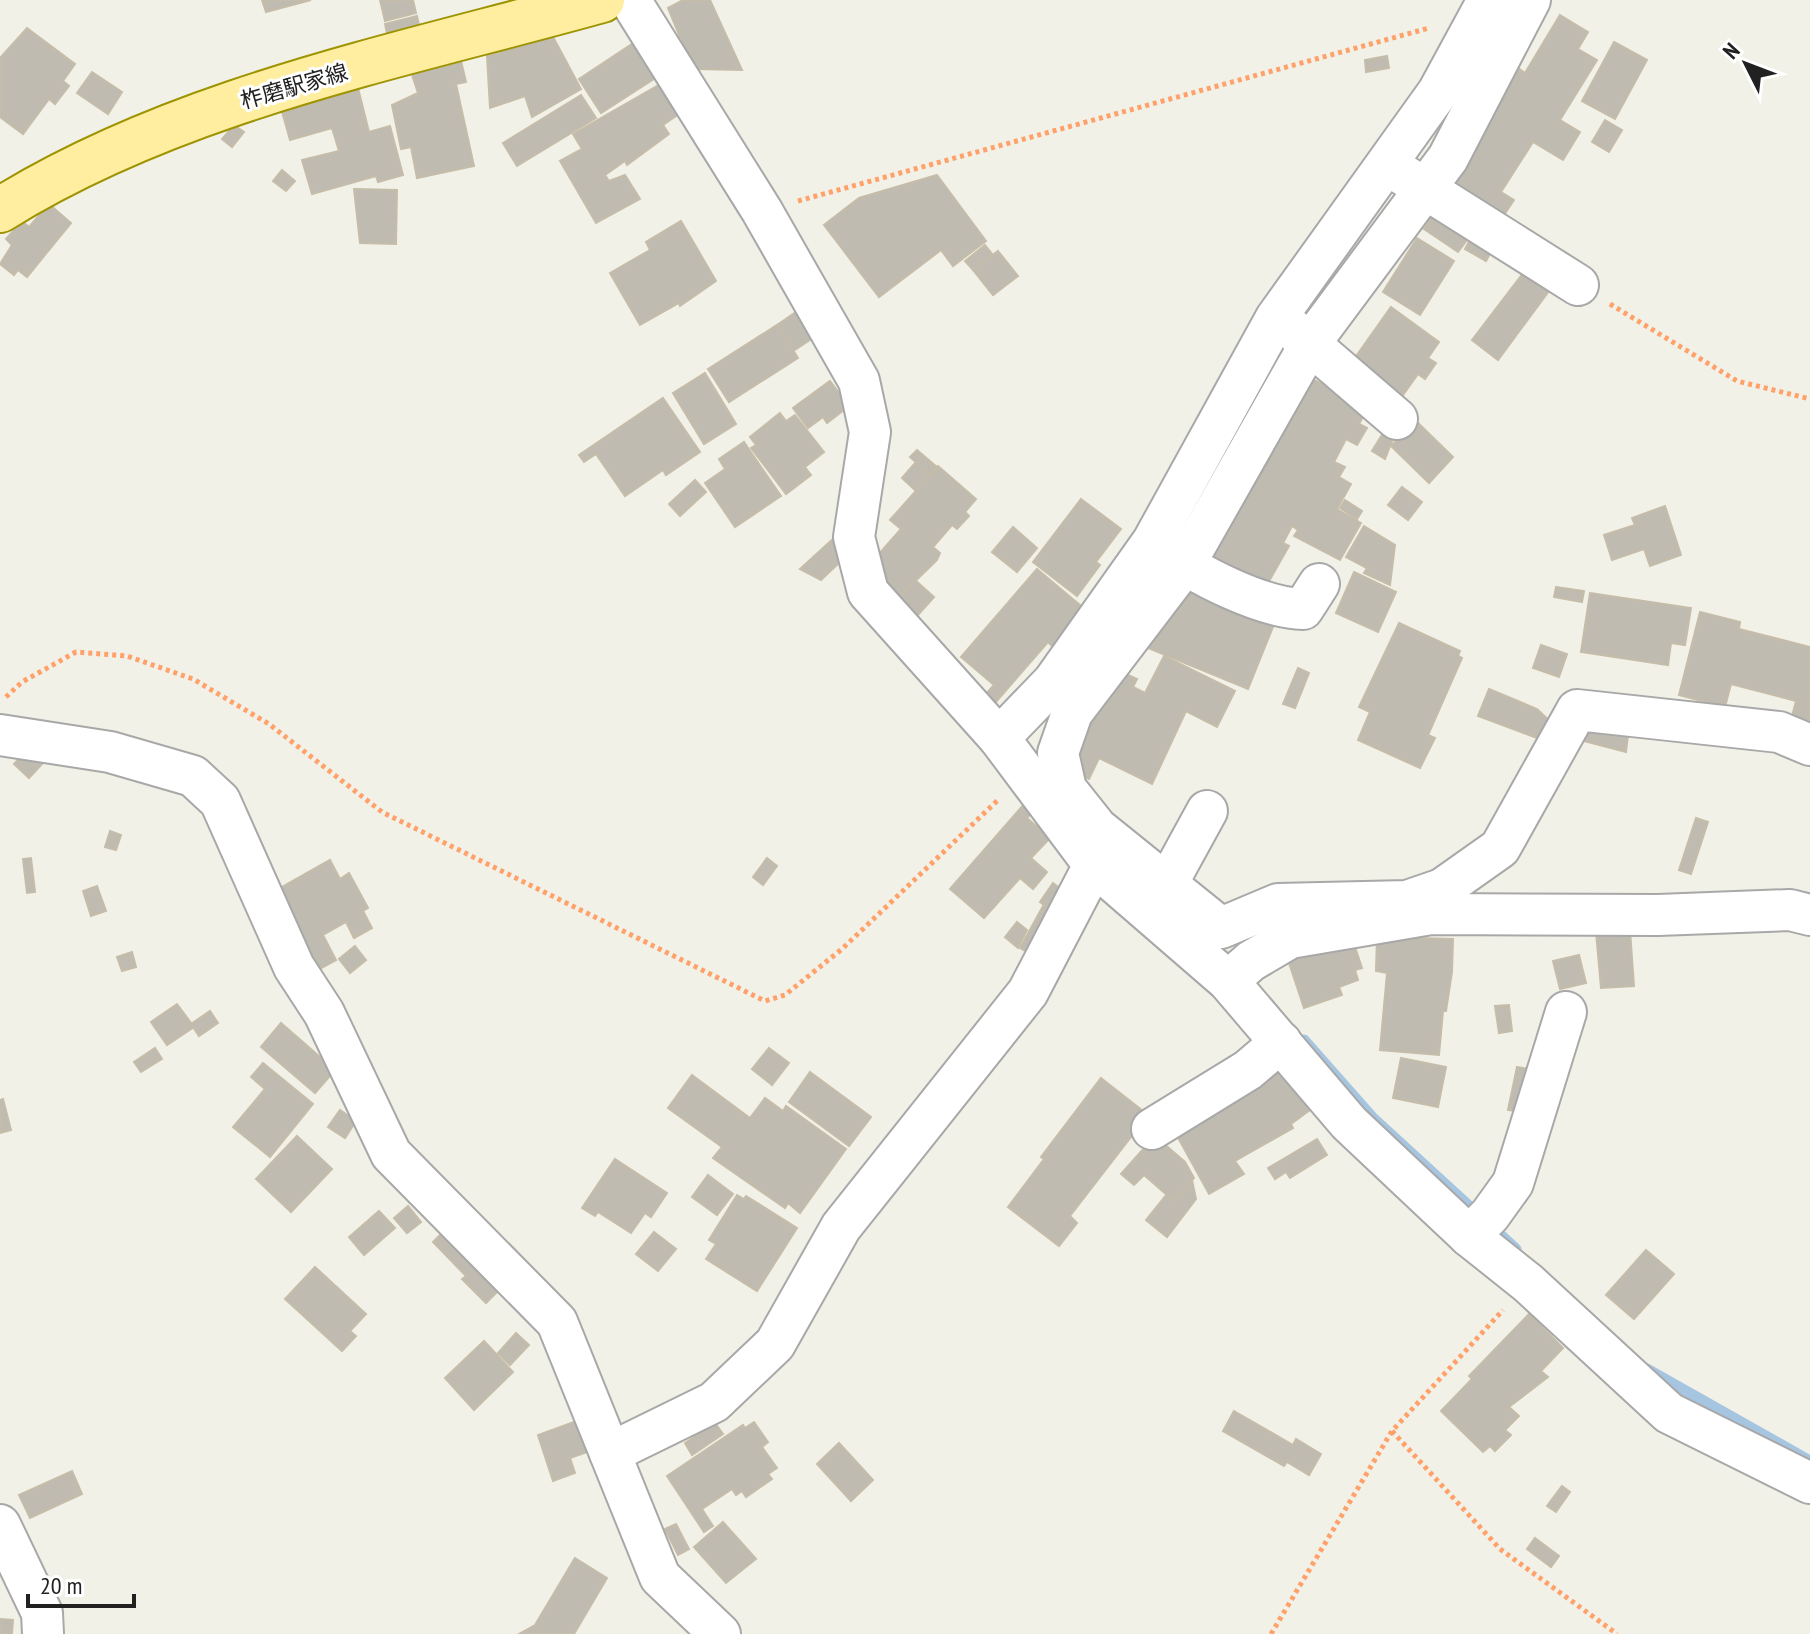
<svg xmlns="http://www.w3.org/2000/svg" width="1810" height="1634" font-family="'PT Sans Narrow','Noto Sans JP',sans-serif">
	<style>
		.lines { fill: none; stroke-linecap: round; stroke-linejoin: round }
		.stream { stroke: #a6c5e1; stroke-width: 11 }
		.building { fill: #bfbbb0; stroke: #c5bca9; stroke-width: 2 }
		.minor-casing { stroke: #a8a8a8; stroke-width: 44 }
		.major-casing { stroke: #9e9300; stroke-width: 48 }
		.path { stroke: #ffa16b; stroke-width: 5; stroke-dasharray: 4 4; stroke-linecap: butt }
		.minor { stroke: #fff; stroke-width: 40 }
		.major { stroke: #ffee9f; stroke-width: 44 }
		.labels { text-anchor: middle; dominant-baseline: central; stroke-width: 6; stroke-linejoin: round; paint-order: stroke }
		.street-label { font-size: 22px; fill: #212121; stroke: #fff }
	</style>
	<rect width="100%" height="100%" fill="#f2f1e7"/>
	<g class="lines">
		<g class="stream">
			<polyline points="1304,1040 1372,1117 1516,1249"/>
			<polyline points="1647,1369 1810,1461"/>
		</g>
	</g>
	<g class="building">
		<polygon points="262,0 311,0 266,12"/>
		<polygon points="380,0 413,0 416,13 385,21"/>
		<polygon points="683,0 710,0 742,70 693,69 668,8"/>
		<polygon points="1560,15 1588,32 1578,49 1597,60 1560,120 1580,132 1563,160 1533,142 1501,192 1514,200 1498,224 1443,191 1518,68 1525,73"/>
		<polygon points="417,16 420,30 388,38 385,24"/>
		<polygon points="27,28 75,64 63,81 69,86 55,104 49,99 23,134 0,117 0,58"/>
		<polygon points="552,35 581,89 532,117 525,96 490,108 487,56 500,52 498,45"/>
		<polygon points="635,42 657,77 601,113 579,79"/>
		<polygon points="1614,42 1647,60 1615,119 1582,101"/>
		<polygon points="1387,56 1389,68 1366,72 1365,60"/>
		<polygon points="461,61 466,82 456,84 474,166 417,178 411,147 401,149 392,105 418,93 411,72"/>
		<polygon points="92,72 122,92 108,114 77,93"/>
		<polygon points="662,83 679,114 663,125 669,134 627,165 625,161 605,175 609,181 625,175 640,199 596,223 560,161 582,149 573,134"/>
		<polygon points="358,88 369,132 390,126 403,175 378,182 376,176 312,194 302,160 339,151 332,128 290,140 281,108"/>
		<polygon points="581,95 596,118 517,166 503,143"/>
		<polygon points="1605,120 1622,130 1609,152 1592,142"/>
		<polygon points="234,125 244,132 232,147 222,139"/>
		<polygon points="282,170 295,181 286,191 273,181"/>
		<polygon points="937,175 986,241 953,266 941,250 879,297 824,225 859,198"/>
		<polygon points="354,189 397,190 396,244 360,243"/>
		<polygon points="49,204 71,223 27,277 18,270 14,275 0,264 12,245 6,239 22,221 29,227"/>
		<polygon points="1435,213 1470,236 1458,252 1424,229"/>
		<polygon points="681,221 716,281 680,306 679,303 640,325 610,273 650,250 646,242"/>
		<polygon points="1472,236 1493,248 1486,261 1465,249"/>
		<polygon points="1417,238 1454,261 1420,315 1383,292"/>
		<polygon points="985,245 993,255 973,270 965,261"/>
		<polygon points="998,251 1018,276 993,295 973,270"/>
		<polygon points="1524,272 1549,291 1498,360 1472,340"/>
		<polygon points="1391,307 1439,342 1428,358 1436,363 1425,379 1418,374 1403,395 1354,359"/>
		<polygon points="799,310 816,336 793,351 777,325"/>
		<polygon points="777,325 798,358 729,402 708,369"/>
		<polygon points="705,373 736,424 704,444 673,393"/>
		<polygon points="1307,376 1367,409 1359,424 1367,428 1357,445 1346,439 1334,462 1345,467 1339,477 1351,484 1337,509 1361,523 1340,560 1294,536 1298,530 1292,526 1283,543 1289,546 1264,590 1198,558 1276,427 1285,432 1300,406 1293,402"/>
		<polygon points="830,381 849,406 827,423 823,417 808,428 793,408"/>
		<polygon points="663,398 700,452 666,475 663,470 625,496 596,454 584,462 579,455"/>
		<polygon points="780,413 786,421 795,415 824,452 805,467 811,475 786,494 751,448 756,445 750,437"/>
		<polygon points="1415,420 1453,457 1429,483 1391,446"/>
		<polygon points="1385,430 1394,436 1385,459 1372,451"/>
		<polygon points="744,442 781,496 735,527 705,483 725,469 719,459"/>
		<polygon points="917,450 937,467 930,475 910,457"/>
		<polygon points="916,462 930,475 916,491 902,478"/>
		<polygon points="938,466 976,499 965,512 969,516 957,529 952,525 933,547 940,553 937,560 900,596 878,575 877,556 901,529 890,520"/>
		<polygon points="695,480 706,492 680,516 669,504"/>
		<polygon points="1402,487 1422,502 1408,520 1388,505"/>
		<polygon points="1081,499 1121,529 1096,562 1100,565 1077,596 1033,562"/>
		<polygon points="1345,500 1362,511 1357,519 1340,508"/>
		<polygon points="1665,506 1681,555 1650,566 1644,549 1612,560 1604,535 1635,525 1632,518"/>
		<polygon points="1364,526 1395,545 1390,585 1364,573 1367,568 1346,557"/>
		<polygon points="1013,527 1037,548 1017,572 992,552"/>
		<polygon points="833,539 844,550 836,558 840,562 821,580 800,569"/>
		<polygon points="1037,569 1086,610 1053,647 1048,642 995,703 985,695 994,685 961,657"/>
		<polygon points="1354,572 1396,592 1378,632 1336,613"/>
		<polygon points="915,580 934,597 917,616 898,599"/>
		<polygon points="1181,587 1277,617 1248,689 1148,648 1163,611"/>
		<polygon points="1556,587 1584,591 1582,602 1554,597"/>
		<polygon points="1590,593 1691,608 1685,645 1671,643 1668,665 1581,652"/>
		<polygon points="1700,612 1740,622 1739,629 1810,647 1810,725 1791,720 1796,701 1731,684 1725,707 1679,695"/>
		<polygon points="1399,623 1460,651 1458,656 1462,658 1428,735 1435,738 1420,768 1358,740 1370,712 1359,707"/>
		<polygon points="1541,645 1567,654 1559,677 1533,668"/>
		<polygon points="1164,656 1235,691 1217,727 1186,711 1152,784 1099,758 1089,779 1068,769 1117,670 1137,679 1133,687 1145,693"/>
		<polygon points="1298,668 1309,673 1295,708 1283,704"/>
		<polygon points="1489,689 1537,709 1552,723 1545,741 1478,716"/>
		<polygon points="1595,727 1628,735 1626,752 1580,740"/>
		<polygon points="28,749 42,764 29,778 14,764"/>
		<polygon points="1025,803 1034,810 1027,818 1050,838 1031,858 1047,872 1033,889 1020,878 984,918 950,889"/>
		<polygon points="1696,818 1708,822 1691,874 1679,870"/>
		<polygon points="110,831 121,835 116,850 105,847"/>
		<polygon points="31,858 35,892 27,893 23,859"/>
		<polygon points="767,858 777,866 763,885 753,877"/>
		<polygon points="330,860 340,879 349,873 368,908 363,911 372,928 354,938 346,922 323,935 336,960 318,970 275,891"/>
		<polygon points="1053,883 1065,892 1054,912 1040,902"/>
		<polygon points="97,886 106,911 91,916 83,891"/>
		<polygon points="1043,906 1056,913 1037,958 1020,948"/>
		<polygon points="1017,922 1027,930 1018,948 1005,937"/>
		<polygon points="1630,930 1634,986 1601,988 1596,932"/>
		<polygon points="1377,937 1453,939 1452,972 1446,1011 1443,1011 1439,1055 1380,1050 1387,973 1376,971"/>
		<polygon points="1353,941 1362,968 1355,970 1358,980 1339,987 1342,995 1304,1008 1287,957"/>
		<polygon points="355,946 366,960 350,973 339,959"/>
		<polygon points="132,952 136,967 122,971 117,957"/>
		<polygon points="1579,955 1586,983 1560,989 1553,961"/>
		<polygon points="177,1004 194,1027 167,1045 151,1022"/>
		<polygon points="1509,1005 1512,1031 1499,1033 1495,1006"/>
		<polygon points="210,1011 218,1023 199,1036 191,1024"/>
		<polygon points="281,1023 335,1070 315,1093 261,1047"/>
		<polygon points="155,1048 162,1059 141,1072 134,1062"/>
		<polygon points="769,1048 789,1063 772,1085 752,1069"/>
		<polygon points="1401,1058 1446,1067 1438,1107 1393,1098"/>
		<polygon points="1282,1062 1318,1104 1291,1124 1293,1128 1235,1161 1244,1174 1209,1194 1171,1125"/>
		<polygon points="263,1063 313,1104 270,1157 233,1127 265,1089 251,1077"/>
		<polygon points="1517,1067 1536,1070 1528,1113 1508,1110"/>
		<polygon points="810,1072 871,1117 849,1146 789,1102"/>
		<polygon points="692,1075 750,1118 765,1098 783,1111 786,1106 846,1149 800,1213 788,1203 785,1208 713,1158 722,1147 668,1108"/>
		<polygon points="1101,1078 1148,1115 1070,1216 1077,1223 1059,1246 1008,1207 1044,1159 1041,1157"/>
		<polygon points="3,1099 11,1130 0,1133 0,1100"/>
		<polygon points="340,1110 356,1121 345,1138 328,1127"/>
		<polygon points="297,1136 332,1169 291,1212 256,1179"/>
		<polygon points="1155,1136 1185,1162 1194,1178 1174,1201 1144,1175 1134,1185 1121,1174"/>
		<polygon points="1317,1139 1327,1155 1290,1178 1286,1172 1275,1179 1268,1168"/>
		<polygon points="615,1159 667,1193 651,1217 645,1213 631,1233 598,1212 595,1216 582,1208"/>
		<polygon points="708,1175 733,1194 717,1215 692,1197"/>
		<polygon points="1192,1180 1196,1199 1167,1237 1146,1220 1167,1194 1174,1201"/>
		<polygon points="737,1195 744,1199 746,1196 797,1228 757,1291 706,1259 716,1244 709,1240"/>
		<polygon points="408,1206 421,1222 407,1233 394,1218"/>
		<polygon points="379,1211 395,1228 364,1255 349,1237"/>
		<polygon points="434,1212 504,1285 486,1303 462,1279 466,1276 433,1242 441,1234 427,1220"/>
		<polygon points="654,1232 676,1249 658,1271 636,1254"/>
		<polygon points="1646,1250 1674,1274 1634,1319 1606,1295"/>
		<polygon points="315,1267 366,1314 350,1331 356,1336 342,1351 285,1299"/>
		<polygon points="1529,1314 1563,1348 1541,1371 1548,1377 1509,1407 1519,1416 1505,1430 1511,1435 1495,1451 1490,1446 1483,1452 1441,1411 1472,1379 1469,1376"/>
		<polygon points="516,1333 529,1345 510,1365 498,1353"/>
		<polygon points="484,1341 513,1372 474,1410 445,1378"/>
		<polygon points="1234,1411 1293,1445 1296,1439 1321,1454 1309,1475 1287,1462 1284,1466 1223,1431"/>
		<polygon points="582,1419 593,1450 570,1458 575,1473 553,1481 538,1435"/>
		<polygon points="754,1422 768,1442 762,1447 777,1468 768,1474 772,1479 746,1497 742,1491 736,1495 732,1489 702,1509 713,1526 704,1532 667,1476 743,1425 745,1428"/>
		<polygon points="715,1423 723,1434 692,1455 685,1443"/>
		<polygon points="839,1443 873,1480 851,1501 817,1464"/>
		<polygon points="72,1471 82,1494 30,1518 19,1495"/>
		<polygon points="1562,1486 1570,1492 1556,1512 1547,1506"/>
		<polygon points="723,1522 756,1559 726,1583 694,1547"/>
		<polygon points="676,1524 689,1549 678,1555 665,1529"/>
		<polygon points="1535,1538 1559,1556 1551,1567 1527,1549"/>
		<polygon points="575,1558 607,1578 574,1634 519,1634 535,1625"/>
		<polygon points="0,1619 13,1620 12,1634 0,1634"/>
	</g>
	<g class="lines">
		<defs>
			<g id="minor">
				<polyline points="630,0 762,211 859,381 870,432 854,537 868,592 999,738 1094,865 1228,981 1349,1123 1469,1236 1528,1283 1669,1413 1810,1483"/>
				<polyline points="1402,174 1578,285"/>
				<polyline points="1291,328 1397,419"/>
				<path d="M1164,549C1195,575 1263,608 1303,609L1319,584"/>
				<polyline points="0,735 110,752 193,776 220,801 294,967 324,1013 391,1154 557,1322 660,1577 720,1634"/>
				<polyline points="999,738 1053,682 1153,541 1276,318 1438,92 1488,0"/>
				<polyline points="1442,889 1407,901 1278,904 1221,928 1097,828 1066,789 1058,753 1072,713 1184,566 1311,342 1448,158 1530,0"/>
				<polyline points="1152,903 1167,884 1207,811"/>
				<polyline points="1431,914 1442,889 1500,848 1577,710 1779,732 1810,745"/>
				<polyline points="1228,981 1251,961 1290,938 1431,914 1658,915 1790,910 1810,915"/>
				<polyline points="1152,1129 1248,1070 1281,1042"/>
				<polyline points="1469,1236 1490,1215 1513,1183 1566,1012"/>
				<polyline points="610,1453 714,1402 775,1344 841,1227 1028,992 1094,865"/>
				<polyline points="0,1525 42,1613 43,1634"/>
			</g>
			<path id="major" d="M0,210C178,99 401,56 602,0"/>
		</defs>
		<use href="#minor" class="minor-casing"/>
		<use href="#major" class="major-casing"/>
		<g class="path">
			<polyline points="798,201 1429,28"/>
			<polyline points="1610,304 1737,381 1810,399"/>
			<polyline points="6,697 22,682 76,652 127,656 193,679 269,724 382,812 765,1001 785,995 842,949 999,799"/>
			<polyline points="1392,1431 1500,1549 1617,1634"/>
			<polyline points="1271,1634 1392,1431 1503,1310"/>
		</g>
		<use href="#minor" class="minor"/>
		<use href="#major" class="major"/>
	</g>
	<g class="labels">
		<g class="street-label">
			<text transform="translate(294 86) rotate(-16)">柞磨駅家線</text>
		</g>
	</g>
	<g transform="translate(1746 64) rotate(312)" stroke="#ffffff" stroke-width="6" paint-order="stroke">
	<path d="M0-6L14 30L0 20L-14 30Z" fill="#212121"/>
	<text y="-12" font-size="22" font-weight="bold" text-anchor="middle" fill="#212121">N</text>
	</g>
	<path d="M28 1594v12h106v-12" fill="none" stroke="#212121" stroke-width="4"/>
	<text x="40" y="1594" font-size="24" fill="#212121" stroke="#ffffff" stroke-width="6" paint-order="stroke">20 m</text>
</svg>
